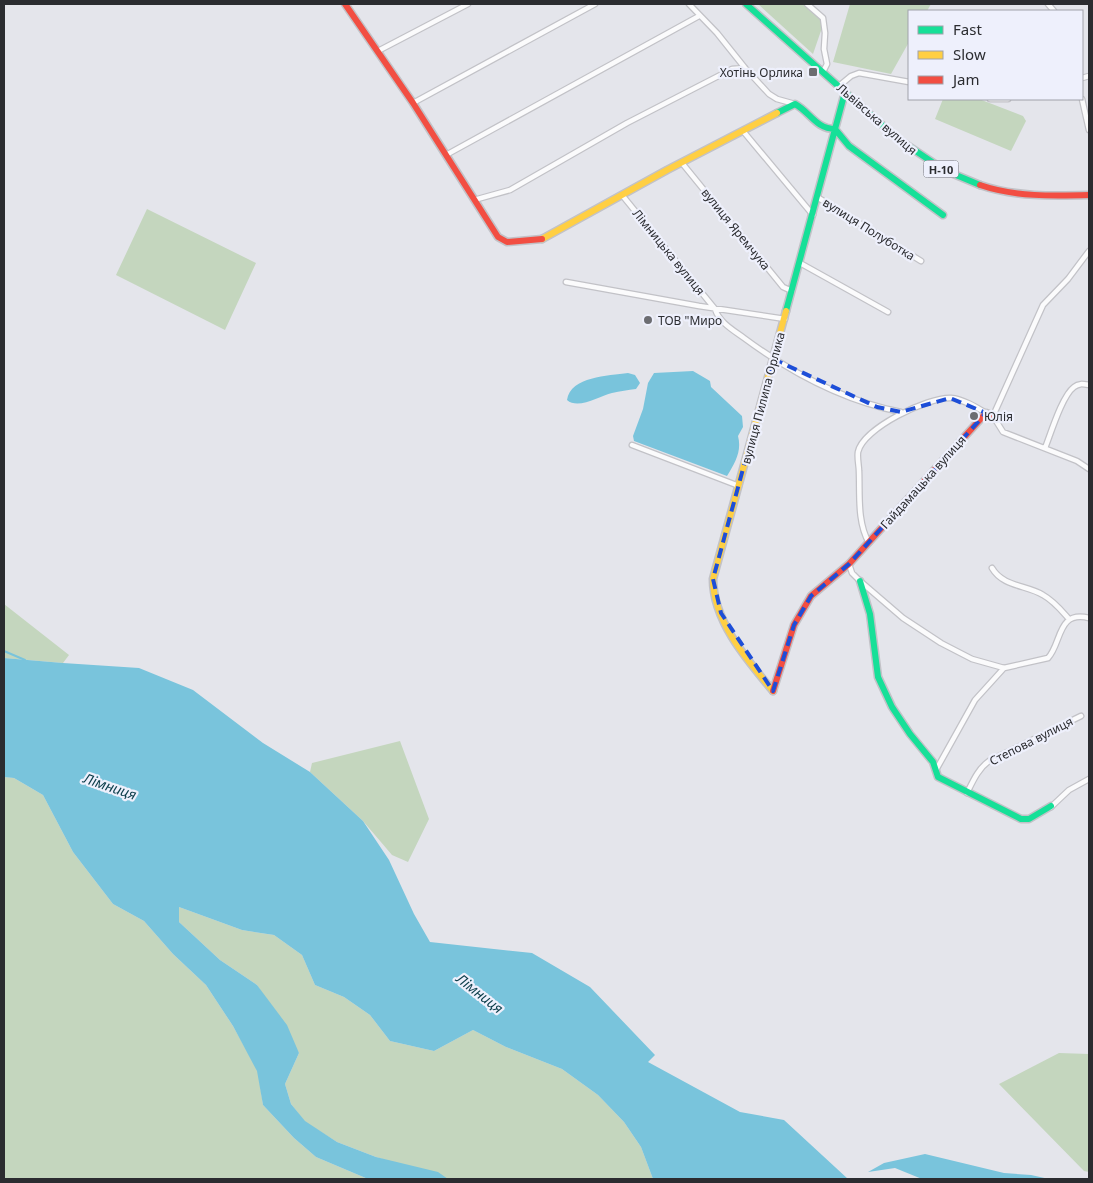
<svg xmlns="http://www.w3.org/2000/svg" width="1093" height="1183" viewBox="0 0 1093 1183" font-family="'Noto Sans',sans-serif">
<style>
.green{fill:#c4d6be}
.water{fill:#79c4dc}
.lines{fill:none;stroke-linecap:round;stroke-linejoin:round}
.stream{stroke:#79c4dc;stroke-width:2}
.street-casing{stroke:#c2c2c7;stroke-width:7}
.fast-casing{stroke:#c2c2c7;stroke-width:9}
.slow-casing{stroke:#c2c2c7;stroke-width:9}
.jam-casing{stroke:#c2c2c7;stroke-width:9}
.street{stroke:#fbfbfc;stroke-width:4.5}
.fast{stroke:#16e098;stroke-width:6}
.slow{stroke:#ffcf43;stroke-width:6}
.jam{stroke:#f24e42;stroke-width:6}
.marked{fill:none;stroke:#1d4ed8;stroke-width:4;stroke-dasharray:10 6;stroke-linejoin:round}
.poi-dot{fill:#6c6d71;stroke:#eef0fc;stroke-width:2}
.labels{text-anchor:middle;dominant-baseline:central;stroke-width:4.5;stroke-linejoin:round;paint-order:stroke}
.shield{fill:#eef0fc;stroke:#66676d;stroke-width:1}
.shield-label{font-size:11px;font-weight:bold;fill:#2b2c30}
.poi-label{font-size:12px;fill:#2b2c30;stroke:#eef0fc;text-anchor:start}
.street-label{font-size:12px;fill:#2b2c30;stroke:#eef0fc}
.water-label{font-size:14px;font-style:italic;fill:#0a3c49;stroke:#eef0fc}
</style>
<rect width="100%" height="100%" fill="#e4e5eb"/>
<!-- green -->
<path class="green" d="M758 4H803L824 22 813 54Z
M850 4H931L927 11H909V42L891 74 833 62Z
M943 99H979L1023 116 1026 121 1011 151 935 119Z
M147 209 256 263 225 330 116 275Z
M4 604 69 655 63 663 4 658Z
M400 741 429 819 408 862 392 855 363 821 310 772 312 763Z
M4 777 14 778 43 795 73 852 113 904 144 921 173 954 206 985 233 1026 258 1071 263 1105 294 1138 316 1157 368 1179H4Z
M179 907 242 930 274 935 302 955 315 985 344 997 370 1015 390 1041 434 1051 473 1030 506 1047 562 1069 598 1095 624 1122 641 1147 653 1179H448L376 1157 337 1142 305 1122 291 1104 285 1084 299 1053 257 985 220 960 179 922Z
M1059 1053 1089 1054V1172L1084 1171 999 1084Z"/>
<!-- water -->
<path class="water" d="M693 371 710 381 711 387 742 416 743 427 738 436C742 451 735 463 727 476L634 441 633 436 643 409 648 383 654 373Z
M628 373 635 375 640 383 636 389C628 390 620 391 612 393 600 396 578 410 567 400 571 376 608 376 628 373Z
M4 658 63 663 139 668 193 690 263 743 310 772 363 821 389 860 414 914 430 942 532 953 590 987 655 1055 648 1062 740 1112 784 1120 848 1179H653L641 1147 624 1122 598 1095 562 1069 506 1047 473 1030 434 1051 390 1041 370 1015 344 997 315 985 302 955 274 935 242 930 179 907V922L220 960 257 985 287 1025 299 1053 285 1084 291 1104 305 1121 337 1142 376 1157 438 1172 448 1179H368L316 1157 294 1138 263 1105 257 1071 233 1026 206 985 173 954 144 921 113 904 73 852 43 795 14 778 4 777Z
M925 1154 1004 1173 1031 1175 1049 1179H922L895 1168 868 1172 884 1163Z"/>
<g class="lines">
<!-- stream -->
<path class="stream" d="M4 651 25 660"/>
<!-- street casing -->
<g class="street-casing">
<path id="street" d="M689 4 717 33 745 68 769 94 777 99 795 104
M807 4 823 18 825 33 824 49 827 64 823 72
M1048 4 1054 11
M378 51 468 4
M1082 78 1089 76
M839 86 851 76 859 73 909 82
M990 99H1008
M1082 99 1089 130
M413 103 595 4
M743 131 813 215
M446 155 699 16
M682 163 783 287 792 291
M622 195 715 309C719 322 733 330 744 338 790 372 844 401 901 412
M817 197 921 261
M474 200 510 190 627 123 732 69 745 68
M1089 251 1068 279 1043 305 993 416 1003 432 1077 461 1089 469
M800 263 888 312
M566 282 699 306 785 319
M632 445 739 486
M1045 448C1051 433 1062 396 1074 387 1079 383 1083 384 1089 385
M869 543C857 522 860 495 859 471 859 466 857 458 858 452 863 428 928 397 951 398 963 399 976 407 986 413
M849 564 852 573 860 581 903 618 941 643 972 659 1004 668 1048 658C1062 643 1057 610 1089 618
M992 568C1003 587 1027 585 1043 595 1054 601 1061 610 1069 619
M936 770 975 700 1004 668
M967 793C973 781 978 769 989 761L1081 716
M1051 807 1069 790 1089 779"/>
</g>
<!-- fast casing -->
<g class="fast-casing">
<path id="fast" d="M746 4 898 139 944 170 980 185
M777 113 795 104C810 112 816 129 835 129L849 146 943 215
M786 311 845 92
M860 581 870 614 878 677 892 707 910 734 933 762 938 777 1021 819H1029L1051 806"/>
</g>
<!-- slow casing -->
<g class="slow-casing">
<path id="slow" d="M542 239 667 170 777 113
M773 691C747 660 713 621 713 579L786 311"/>
</g>
<!-- jam casing -->
<g class="jam-casing">
<path id="jam" d="M345 4 413 103 498 237 507 242 542 239
M980 185C1015 197 1053 196 1089 195
M773 691 794 625 811 596 849 564 986 413 993 416"/>
</g>
<!-- street -->
<use href="#street" class="street"/>
<!-- fast -->
<use href="#fast" class="fast"/>
<!-- slow -->
<use href="#slow" class="slow"/>
<!-- jam -->
<use href="#jam" class="jam"/>
</g>
<!-- marked area -->
<path class="marked" d="M773 359 877 407 901 412 950 398 986 413 849 564 811 596 794 625 773 691 721 613 713 579Z"/>
<!-- markers -->
<g class="poi-dot">
<rect x="808" y="67" width="10" height="10" rx="2.5"/>
<circle cx="648" cy="320" r="5"/>
<circle cx="974" cy="416" r="5"/>
</g>
<g class="labels">
<!-- shield labels -->
<rect class="shield" x="923.5" y="160.5" width="35" height="17" rx="4"/>
<g class="shield-label">
<text x="941" y="169">Н-10</text>
</g>
<!-- poi labels -->
<g class="poi-label">
<text x="803" y="72" text-anchor="end">Хотінь Орлика</text>
<text x="658" y="320">ТОВ "Миро</text>
<text x="984" y="416">Юлія</text>
</g>
<!-- street labels -->
<g class="street-label">
<text transform="translate(877 119) rotate(41)">Львівська вулиця</text>
<text transform="translate(736 229) rotate(51)">вулиця Яремчука</text>
<text transform="translate(869 229) rotate(32)">вулиця Полуботка</text>
<text transform="translate(669 252) rotate(51)">Лімницька вулиця</text>
<text transform="translate(763 398) rotate(-75)">вулиця Пилипа Орлика</text>
<text transform="translate(923 482) rotate(-48)">Гайдамацька вулиця</text>
<text transform="translate(1031 741) rotate(-27)">Степова вулиця</text>
</g>
<!-- water labels -->
<g class="water-label">
<text transform="translate(110 786) rotate(19)">Лімниця</text>
<text transform="translate(480 993) rotate(38)">Лімниця</text>
</g>
</g>
<!-- border -->
<rect width="1093" height="1183" fill="none" stroke="#2b2c30" stroke-width="10"/>
<!-- legend -->
<rect x="908" y="10" width="175" height="90" fill="#eef0fc" stroke="#a0a2aa"/>
<rect x="918" y="26" width="25" height="8" fill="#16e098" stroke="#a0a2aa"/>
<text x="953" y="35" font-size="15" fill="#2b2c30">Fast</text>
<rect x="918" y="51" width="25" height="8" fill="#ffcf43" stroke="#a0a2aa"/>
<text x="953" y="60" font-size="15" fill="#2b2c30">Slow</text>
<rect x="918" y="76" width="25" height="8" fill="#f24e42" stroke="#a0a2aa"/>
<text x="953" y="85" font-size="15" fill="#2b2c30">Jam</text>
</svg>
